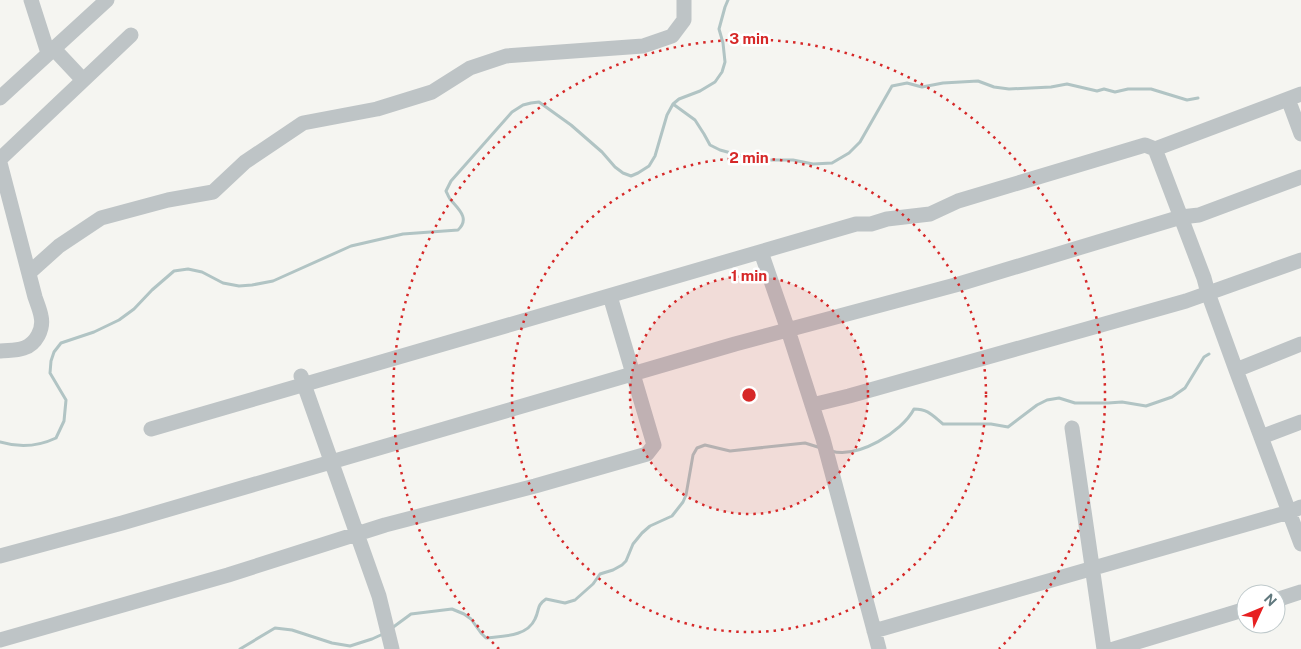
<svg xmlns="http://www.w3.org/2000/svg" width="1301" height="649" viewBox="0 0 1301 649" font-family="'Public Sans',sans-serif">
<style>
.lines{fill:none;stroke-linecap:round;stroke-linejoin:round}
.stream{stroke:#b1c4c4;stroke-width:3}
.minor{stroke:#bec4c6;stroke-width:15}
.ring{fill:none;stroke:#d62828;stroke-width:2.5;stroke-dasharray:2.5 5}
.centre{fill:#d62828;stroke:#fff;stroke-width:2.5}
.ring-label{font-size:15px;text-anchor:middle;font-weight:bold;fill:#d62828;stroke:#fff;stroke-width:5;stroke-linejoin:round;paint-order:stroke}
</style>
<rect width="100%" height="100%" fill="#f5f5f1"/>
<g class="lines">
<!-- stream -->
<path class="stream" d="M673 104 695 120 704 134 710 145 720 150 757 160H793L813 164 832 163 849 153 860 142 892 86 907 83 922 87 943 83 978 81 994 87 1009 89 1051 87 1067 84 1097 91 1104 89 1115 92 1128 89H1151L1187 100 1198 98
M0 442C20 448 37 447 56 438L64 421 66 400 50 373 51 361 54 352 61 343 94 332 119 320 134 309 152 290 174 271 188 269 202 272 223 283 239 286 252 285 273 281 351 246 403 234 458 230C471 218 457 208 450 199 449 198 447 193 446 191L451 181 512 112 523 105 531 103 539 102 571 125 602 152 615 167 623 173 631 176 638 173 649 166 655 156 667 115 673 104 679 99 700 91 715 82 722 72 725 62 723 43 719 29 725 7 728 0
M831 451C858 459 902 432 914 409 928 409 932 415 943 424H991L1008 427 1037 405 1047 400 1059 398 1075 403H1108L1122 402 1146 406 1172 397 1185 388 1204 357 1209 354
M392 628 411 614 452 609 464 614 471 619 481 633 486 638C502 636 527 637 535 619 540 609 536 606 546 599L565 603 575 600 593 584 600 574 613 570 622 565 626 561 633 544 642 533 650 526 672 516 683 502 686 495 693 455 697 448 705 445 730 451 805 443 821 448
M240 649 275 628 292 630 332 643 350 646 372 639 383 634"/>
<!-- minor -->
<path class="minor" d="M31 0 48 53
M53 48 83 80
M0 98 107 0
M1291 107 1301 134
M1155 149 1204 278 1208 293 1236 370 1301 544
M0 159 131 35
M0 163 35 297C37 303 40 310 41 316 44 329 36 344 24 348 16 351 8 350 0 351
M761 252 788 330 823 439 879 649
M29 273 59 246 101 218 168 200 213 192 245 162 303 123 377 109 432 92 470 68 506 56 643 46 672 36 684 20V0
M1236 370 1301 344
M301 376 379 596 392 649
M812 405 849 396 1186 301 1301 260
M1072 428 1104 649
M151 429 856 224H871L887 219 930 214 958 201 1145 145 1155 149 1301 94
M1261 437 1301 422
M0 556 122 523 735 344 959 284 1181 217 1199 215 1301 177
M1276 600 1301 592
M874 631 1289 512 1301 507
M0 640 228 575 385 525 535 486 647 454 654 445 610 296
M1114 649 1246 609"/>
</g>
<!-- distance rings -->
<circle cx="749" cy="395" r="119" fill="#d62828" fill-opacity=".12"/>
<g class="ring">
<circle cx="749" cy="395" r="119"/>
<circle cx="749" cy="395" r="237"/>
<path d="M499 649A356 356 0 1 1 999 649"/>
</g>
<circle cx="749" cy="395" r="8" class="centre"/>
<g class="ring-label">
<text x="749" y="44">3 min</text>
<text x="749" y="163">2 min</text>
<text x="749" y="281">1 min</text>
</g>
<!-- north arrow -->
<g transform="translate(1261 609) rotate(46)"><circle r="24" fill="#ffffff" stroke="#bfc9cb"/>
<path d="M0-4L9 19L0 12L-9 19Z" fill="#e72021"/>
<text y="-8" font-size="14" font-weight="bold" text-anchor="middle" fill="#60787d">N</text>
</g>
</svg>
